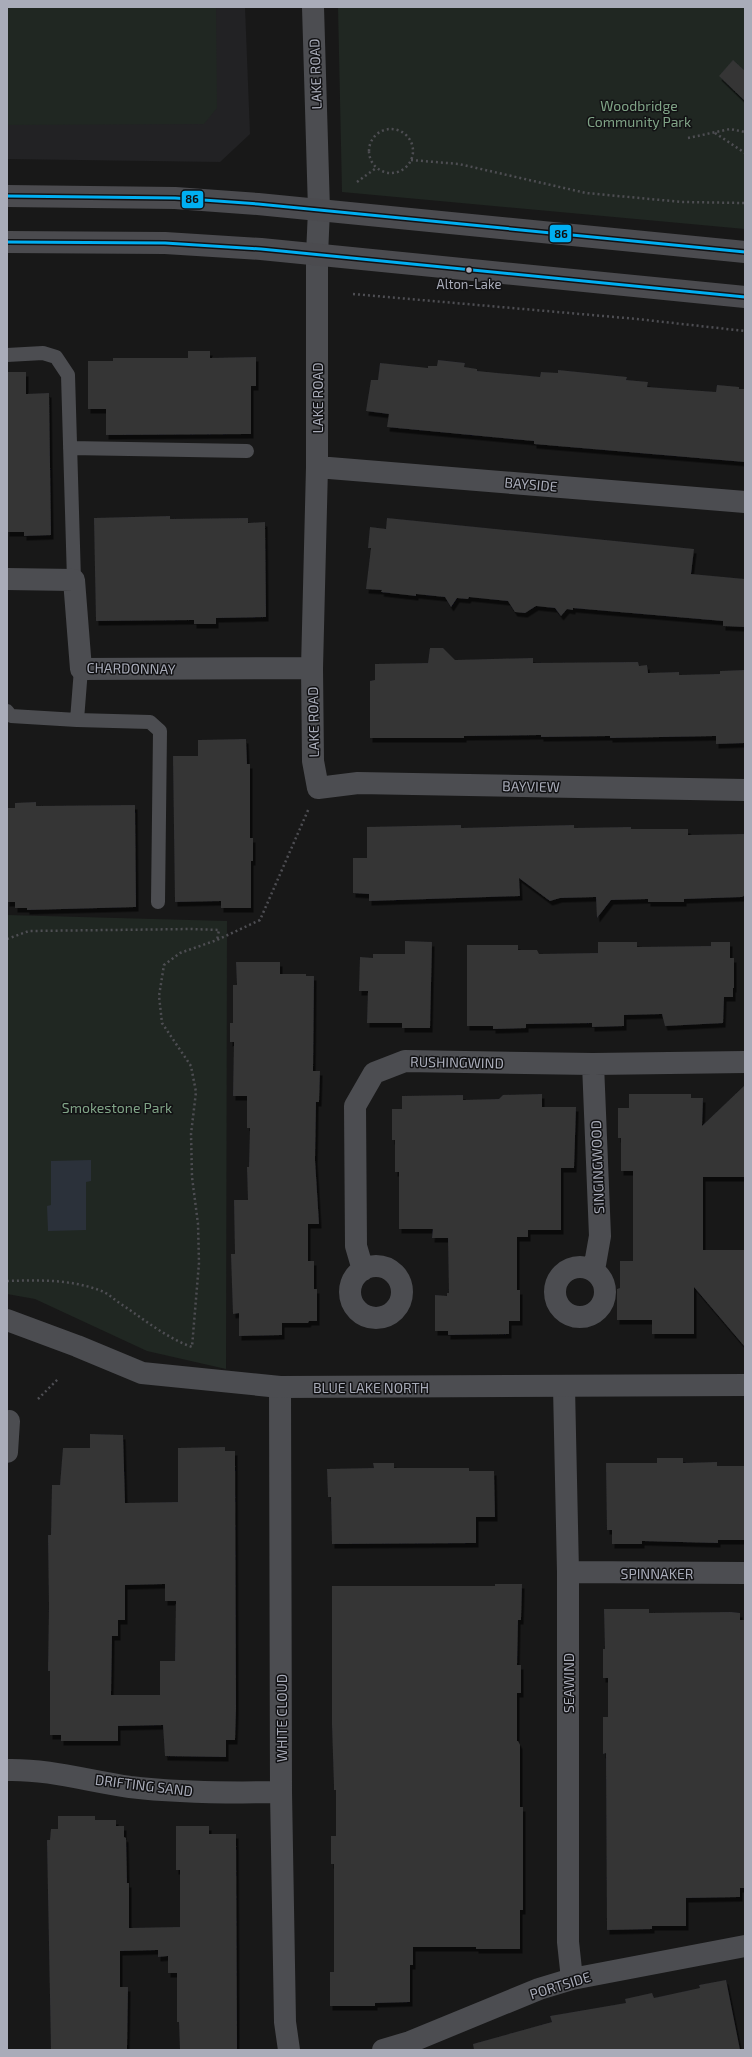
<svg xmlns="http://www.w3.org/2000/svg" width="752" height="2057" viewBox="0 0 752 2057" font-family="'Exo 2',sans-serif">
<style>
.built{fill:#222224}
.green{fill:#202722}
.water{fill:#2b313a}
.building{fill:#343436;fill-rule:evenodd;filter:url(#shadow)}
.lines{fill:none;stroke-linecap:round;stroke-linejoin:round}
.path{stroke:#4e4e53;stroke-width:2.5;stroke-dasharray:2 3;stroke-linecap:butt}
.service{stroke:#4c4d51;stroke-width:14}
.minor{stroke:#4c4d51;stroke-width:22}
.tertiary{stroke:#4c4d51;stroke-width:22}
.secondary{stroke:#4b4b4f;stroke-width:22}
.bus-1-casing{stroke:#121214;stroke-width:6}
.bus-1{stroke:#00aff2;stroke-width:3}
.bus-dot{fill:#a9acb9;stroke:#121214;stroke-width:1.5}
.labels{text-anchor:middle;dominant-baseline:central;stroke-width:3;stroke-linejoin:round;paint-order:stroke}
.bus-label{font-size:13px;fill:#a9acb9;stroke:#121214}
.street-label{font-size:14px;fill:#a9acb9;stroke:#121214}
.park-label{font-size:14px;fill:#80a487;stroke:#121214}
.line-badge{stroke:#121214;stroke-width:1.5}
.pale-badge-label{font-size:11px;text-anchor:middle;font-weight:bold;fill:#111}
</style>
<defs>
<filter id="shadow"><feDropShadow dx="2.5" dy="4.5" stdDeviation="0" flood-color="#0009"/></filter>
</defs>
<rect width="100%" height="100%" fill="#181818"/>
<!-- built -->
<path class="built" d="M7 7H245L250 134 220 162 7 159Z"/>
<!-- green -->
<path class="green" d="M7 7H216L217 108 204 124 7 125Z
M338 7H745V229L342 192Z
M7 915 227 921 226 1369 147 1351 35 1299 7 1294Z"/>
<!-- water -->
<path class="water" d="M91 1160V1181L86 1182V1230L48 1231 47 1206 51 1205V1161Z"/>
<!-- building -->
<path class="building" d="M733 60 745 71V101L719 76Z
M188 351H210V358L256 357V386H251V434L106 435V409H88V361H113V358H188Z
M438 360 465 363 464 367 477 369V371L540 377 541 372 558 373V370L627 377 626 380 648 382 647 387 716 392 717 385 739 387V389H745V462L534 444V441L387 427 389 414 366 411 371 380H378L380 363 428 368V366H437Z
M7 372H26V394L49 393 51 535 24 536V532H7Z
M170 516V519L248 518V523L265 522 266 617 216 618V624H194V620L96 621 94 518Z
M387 518 694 549 691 574 745 579V627L723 626V621L573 608V610L567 609 561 616 555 608 536 606 525 613 515 612 508 601 469 597 468 599 457 598 451 607 445 597 416 594V596L381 592 382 590 366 589 371 548H368L370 527 386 529Z
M430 648H443L455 660 533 658V663L638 662 639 666 647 665 648 673 679 672V675L720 674V671L745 670V743L716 744V736L610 738V736L541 737V735L464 736V738H370V681L375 680V664L428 663Z
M246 739 247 764H250V838H253V861H251V908H221V901L175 902 173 756H198V740Z
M36 802V806L135 805 136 907 27 910V908H15V902H7V808H15V803Z
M461 825V828L574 825V828L631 827V829H688V835L745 834V895L742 897 684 899V902H648V899L611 900 597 918 596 897 560 898 550 901 519 878 520 896 369 901V894L353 893V858H367V827Z
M405 941 432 942 430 1028H402V1023H367L368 991H359L360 957 373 958V954H405Z
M598 942H637V947L711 946V942H730V958H734V988H733V997H724L723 1023 665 1026 662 1014 624 1015V1026L592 1027V1023L526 1024V1028L493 1029V1026H467V945H518V950H537L539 954 598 953Z
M236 962H280V974H306V976H314L313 1071H320L319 1102H316L315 1160 319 1224H308V1261H314V1289H317V1321H309L308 1323H282V1335L239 1336V1313L233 1314 231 1254H235L234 1200H248L247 1167H249L250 1128H247V1096H233L234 1042H230V1023H233V985H237Z
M745 1085V1177H703V1250H745V1347L694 1287V1334H652V1320H617V1289L620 1288V1261H633V1171H621V1138H618V1108H629V1094H691V1098H703L702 1126Z
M542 1094V1107H576L574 1168H561V1230H528V1237H517V1290H520V1321H509V1334L448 1335V1331H435V1295L447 1296V1293H449L448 1238H432L433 1229H399V1172H395V1140H392V1109H402V1096L463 1095V1100L499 1099 503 1095Z
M90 1434 123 1435 125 1503 178 1502V1448L225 1447V1451H235L236 1708 235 1740H226V1757L165 1756 163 1725 118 1726V1741H61V1735H50V1671H48L49 1607 48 1535H51L52 1485H60L63 1448H90ZM165 1584V1601H176L175 1661H160V1695H111L112 1636H118V1620H125V1585Z
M657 1458H683V1463L717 1462V1466H745V1540H718V1543L642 1541V1544H612V1530H607L606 1463H657Z
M373 1463H394V1468H469V1471H494L495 1517H476V1543L332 1544 331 1497H328L327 1469 374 1468Z
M495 1584H522L521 1620H518L517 1665H521V1693H517V1741H518L520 1745V1807H523V1910H520V1949H476V1947H413V1965H410V2002L375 2003V2006H330V1972H334V1864H331V1836H336V1790H334V1786L332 1724V1586H495Z
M604 1609H649V1613L731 1612 740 1613V1620H745V1888H740V1897L686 1898V1926H652V1929L607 1930 606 1753 603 1754V1717H608V1678H603V1649H605Z
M58 1816H95V1820H116V1826H124V1837L126 1838 127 1883H129V1928L180 1927V1870H176V1826H209V1834H236L237 2050H180L179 2022H177V1973H168V1956L158 1957V1950L120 1951V1987H128L127 2050H51L47 1840H50L51 1829H58Z
M726 1980 740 2050H474L473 2044 552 2022 550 2016 626 2003 625 1999 652 1993 654 1998 700 1988 699 1985Z"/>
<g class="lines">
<!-- path -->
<path class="path" d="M369 151a22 22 0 1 1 44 0a22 22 0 1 1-44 0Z
M715 133 745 153
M688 138 730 129 745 132
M411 160 459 164 586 193 682 202 745 203
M357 182 376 168
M353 294 637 319 745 331
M7 939 29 931 192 929 219 930 217 940
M7 1281C39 1280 73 1279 104 1292 111 1296 117 1302 124 1306 146 1321 167 1338 192 1347L199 1263 198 1224 192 1177 191 1134 196 1092 191 1066 162 1023 159 996 164 965 180 953 217 940 260 920 309 808
M38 1399 58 1379"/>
<!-- service -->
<path class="service" d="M7 355 43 353 56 357 68 375 74 580
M70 448 247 451
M81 669 77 720 150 722 160 731 158 902
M7 711 11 716 77 720"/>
<!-- minor -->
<path class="minor" d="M317 255V467L312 668 313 761 318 788 358 783 745 790
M317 467 745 502
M7 579 74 580 81 669 312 668
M593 1064 600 1236 594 1270
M350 1292a26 26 0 1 1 52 0a26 26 0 1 1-52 0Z
M555 1292a25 25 0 1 1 50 0a25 25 0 1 1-50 0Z
M363 1270 356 1246 355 1106 374 1073 405 1061 593 1064 745 1062
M280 1387 281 1792 285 2022 289 2050
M564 1387 568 1572V1942L572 1979
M7 1452 9 1421
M568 1572 745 1573
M7 1770C49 1769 88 1781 130 1787 180 1793 231 1793 281 1792
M383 2050 410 2042 539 1989 572 1979 745 1946"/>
<!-- tertiary -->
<path class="tertiary" d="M313 7 319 210 317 255
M7 1320 77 1346 142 1373 280 1387 745 1385"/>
<!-- secondary -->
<path class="secondary" d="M7 196 175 198 258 204 745 252
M7 242 165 243 261 249 745 297"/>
<!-- bus-1 casing -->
<g class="bus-1-casing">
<path id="bus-1" d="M7 196 175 198 258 204 745 252
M7 242 165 243 261 249 745 297"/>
</g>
<!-- bus-1 -->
<use href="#bus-1" class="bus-1"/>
</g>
<!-- markers -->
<circle class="bus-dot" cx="469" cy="270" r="3.5"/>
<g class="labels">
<!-- bus labels -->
<g class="bus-label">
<text x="469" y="284">Alton-Lake</text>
</g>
<!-- street labels -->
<g class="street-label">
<text transform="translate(315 74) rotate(-92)">LAKE ROAD</text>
<text transform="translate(317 398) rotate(-90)">LAKE ROAD</text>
<text transform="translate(531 484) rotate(5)">BAYSIDE</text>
<text transform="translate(131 668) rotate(1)">CHARDONNAY</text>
<text transform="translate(313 722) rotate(-91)">LAKE ROAD</text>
<text transform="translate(531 786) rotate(1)">BAYVIEW</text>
<text transform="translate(457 1062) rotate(1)">RUSHINGWIND</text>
<text transform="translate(597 1167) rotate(-92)">SINGINGWOOD</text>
<text x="371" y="1387">BLUE LAKE NORTH</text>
<text x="657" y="1573">SPINNAKER</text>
<text transform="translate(568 1683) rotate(-90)">SEAWIND</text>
<text transform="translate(281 1718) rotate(-90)">WHITE CLOUD</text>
<text transform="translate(144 1785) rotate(7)">DRIFTING SAND</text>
<text transform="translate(560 1985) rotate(-17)">PORTSIDE</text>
</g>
<!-- park labels -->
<g class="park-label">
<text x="639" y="105">Woodbridge<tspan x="639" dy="16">Community Park</tspan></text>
<text x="117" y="1107">Smokestone Park</text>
</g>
</g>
<g class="line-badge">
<rect x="181" y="190" width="23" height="19" rx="4" fill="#00aff2"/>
<rect x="549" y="224" width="23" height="19" rx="4" fill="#00aff2"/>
</g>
<g class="pale-badge-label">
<text x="192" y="203">86</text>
<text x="561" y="238">86</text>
</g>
<!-- border -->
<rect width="752" height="2057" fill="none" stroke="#a9acb9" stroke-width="16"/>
</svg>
